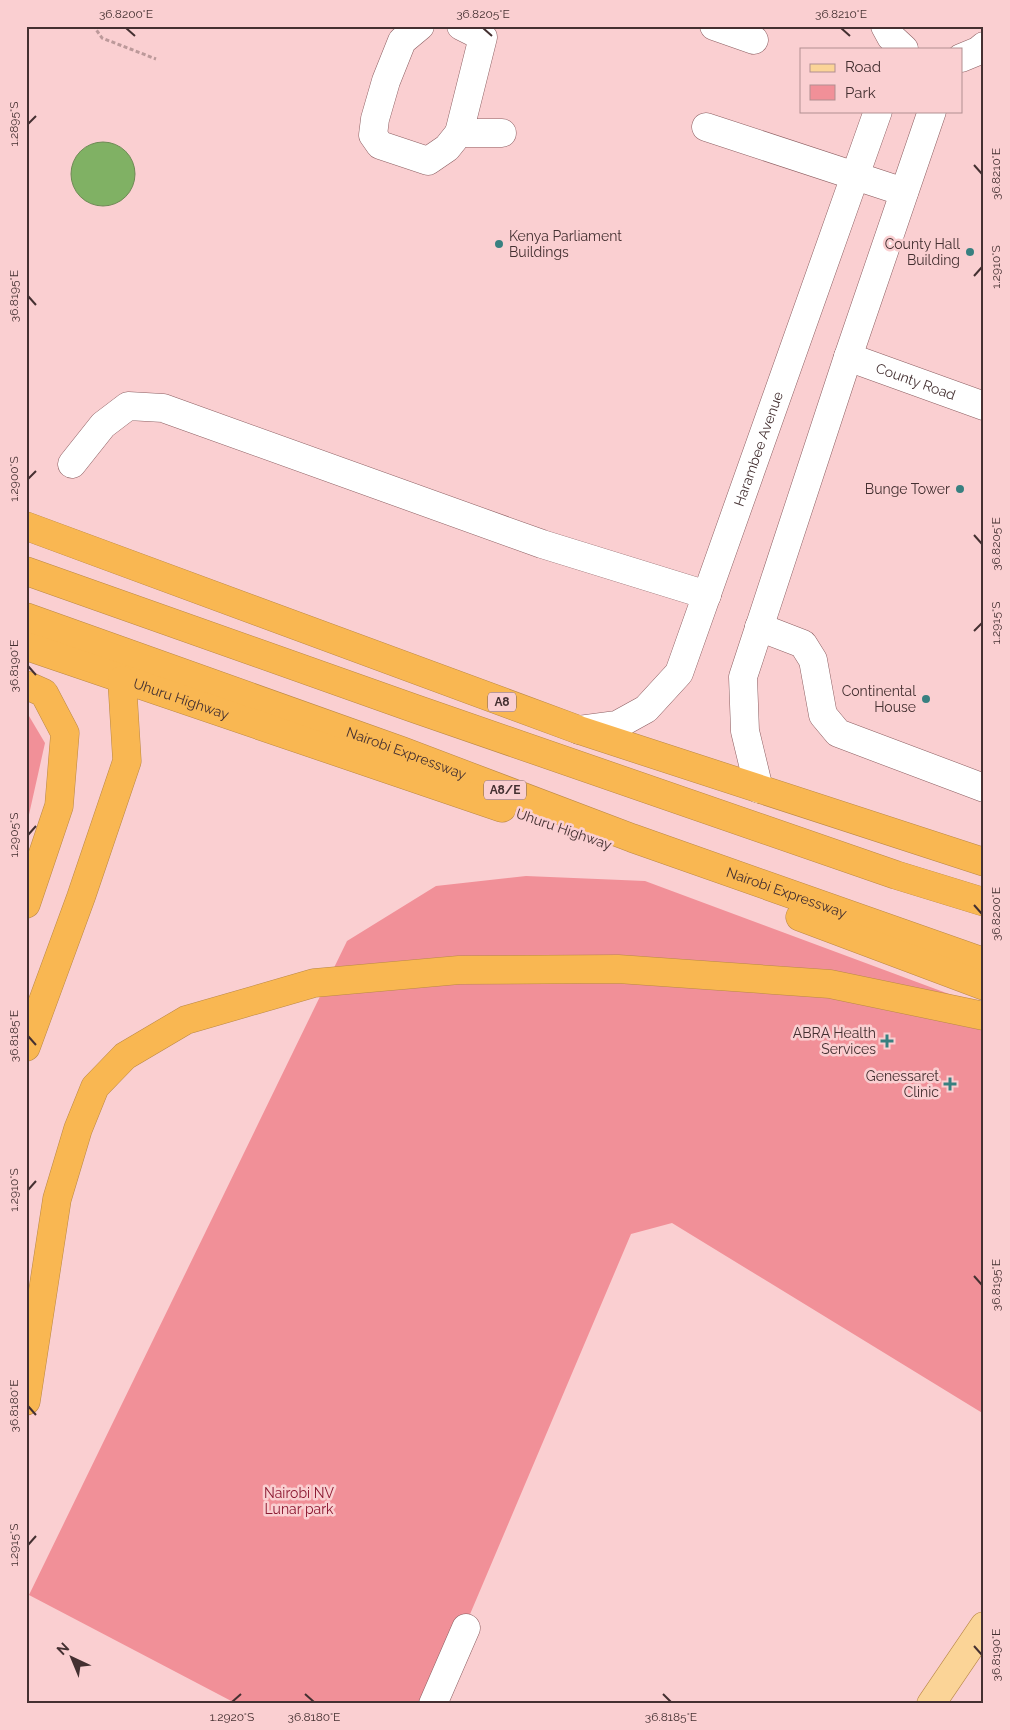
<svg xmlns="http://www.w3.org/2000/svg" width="1010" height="1730" viewBox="0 0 1010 1730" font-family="Raleway,sans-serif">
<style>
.green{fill:#f19098}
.water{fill:#80b164;stroke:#6e8a55}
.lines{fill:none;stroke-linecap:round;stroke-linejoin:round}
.minor-casing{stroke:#8c5e61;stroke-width:29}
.major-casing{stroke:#ba8846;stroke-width:29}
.highway-casing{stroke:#ba8846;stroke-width:29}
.path{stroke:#bc999a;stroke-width:3;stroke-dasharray:4 2.5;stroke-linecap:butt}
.minor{stroke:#fff;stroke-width:28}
.major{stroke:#fbd497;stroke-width:28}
.highway{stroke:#f9b752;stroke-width:28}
.ticks{fill:none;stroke:#443031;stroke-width:2}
.poi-dot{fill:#388080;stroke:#facfd1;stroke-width:2}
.labels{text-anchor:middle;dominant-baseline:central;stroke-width:5;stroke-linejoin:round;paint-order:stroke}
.shield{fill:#facfd1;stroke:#7b6061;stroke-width:1}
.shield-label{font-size:12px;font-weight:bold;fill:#443031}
.poi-label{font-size:14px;fill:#443031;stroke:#facfd1;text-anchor:end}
.street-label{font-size:14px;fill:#443031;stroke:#facfd1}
.park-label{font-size:14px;fill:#8b1831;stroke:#facfd1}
.neatline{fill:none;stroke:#443031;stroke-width:2}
.ticks-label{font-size:12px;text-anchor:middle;fill:#443031}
</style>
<rect width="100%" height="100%" fill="#facfd1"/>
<!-- green -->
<path class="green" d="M26 711 45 743 26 828Z
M526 876 645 881 984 1007V1414L672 1223 631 1234 432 1704H237L29 1595 347 941 436 886Z"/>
<!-- water -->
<path class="water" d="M71 174a32 32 0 1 1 64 0a32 32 0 1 1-64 0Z"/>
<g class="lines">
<!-- minor casing -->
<g class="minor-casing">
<g id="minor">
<path d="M420 26 402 41 386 81 375 119 373 135 380 145 428 161 447 148 459 133"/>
<path d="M461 26 483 37 459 133H502"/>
<path d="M714 26 754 40"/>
<path d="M885 26 891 37 904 49"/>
<path d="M961 58 978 51 984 46"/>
<path d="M706 127 904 192"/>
<path id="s1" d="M848 357 984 406"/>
<path d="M72 464 103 425 128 406 163 408 542 544 707 595"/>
<path d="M759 627 803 644 813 660 823 715 838 733 984 788"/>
<path id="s2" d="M579 730 617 725 646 709 679 673 878 111"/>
<path d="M759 789 745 731 743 677 848 357 932 111"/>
<path d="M433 1704 466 1628"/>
</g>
</g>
<!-- major casing -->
<g class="major-casing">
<path id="major" d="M931 1704 984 1626"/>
</g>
<!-- highway casing -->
<g class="highway-casing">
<g id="highway">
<path d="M26 526 579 730 984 862"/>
<path d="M26 571 413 708 896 875 984 902"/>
<path id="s3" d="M26 617 402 751 632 838 984 962"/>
<path id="s4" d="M26 646 502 808"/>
<path d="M26 685 44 693 65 733 59 806 26 904"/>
<path d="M800 917 984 986"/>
<path d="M26 1047 81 897 127 761 122 680"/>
<path d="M26 1401 57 1199 78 1129 95 1087 125 1056 186 1020 314 983 459 970 618 969 830 984 984 1016"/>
</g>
</g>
<!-- path -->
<path class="path" d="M92 26 95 28 102 38 156 59"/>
<!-- minor -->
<use href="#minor" class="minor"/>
<!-- major -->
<use href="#major" class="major"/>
<!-- highway -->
<use href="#highway" class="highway"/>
</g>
<!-- ticks -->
<path class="ticks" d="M126 28 135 36M483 28 492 36M841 28 850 36M28 124 36 116M974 165 982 174M974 276 982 267M28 296 36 305M28 479 36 471M974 535 982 544M974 631 982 623M28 666 36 675M28 835 36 826M974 905 982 914M28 1036 36 1045M28 1190 36 1181M974 1276 982 1285M28 1406 36 1415M28 1545 36 1536M974 1646 982 1655M305 1694 314 1702M663 1694 671 1702M232 1702 241 1694"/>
<!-- markers -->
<g class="poi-dot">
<circle cx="499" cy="244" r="5"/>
<circle cx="970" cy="252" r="5"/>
<circle cx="960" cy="489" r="5"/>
<circle cx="926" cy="699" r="5"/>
<path d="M884.5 1033.5h5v5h5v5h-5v5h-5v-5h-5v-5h5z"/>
<path d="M947.5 1076.5h5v5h5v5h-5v5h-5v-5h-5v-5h5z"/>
</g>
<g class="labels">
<!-- shield labels -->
<g class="shield">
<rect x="488" y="692.5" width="28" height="19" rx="4"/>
<rect x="484" y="780.5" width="42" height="19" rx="4"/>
</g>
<g class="shield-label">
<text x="502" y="702">A8</text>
<text x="505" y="790">A8/E</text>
</g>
<!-- poi labels -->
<g class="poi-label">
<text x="509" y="236" text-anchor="start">Kenya Parliament<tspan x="509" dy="16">Buildings</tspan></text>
<text x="960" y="244">County Hall<tspan x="960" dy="16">Building</tspan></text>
<text x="950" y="489">Bunge Tower</text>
<text x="916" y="691">Continental<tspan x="916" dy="16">House</tspan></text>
<text x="876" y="1033">ABRA Health<tspan x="876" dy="16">Services</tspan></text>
<text x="939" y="1076">Genessaret<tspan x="939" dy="16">Clinic</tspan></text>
</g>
<!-- street labels -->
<g class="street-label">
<text stroke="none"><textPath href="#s1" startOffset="72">County Road</textPath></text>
<text stroke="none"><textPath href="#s2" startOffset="358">Harambee Avenue</textPath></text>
<text stroke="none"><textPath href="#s4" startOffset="164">Uhuru Highway</textPath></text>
<text stroke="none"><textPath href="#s3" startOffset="404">Nairobi Expressway</textPath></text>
<text transform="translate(564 829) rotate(19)">Uhuru Highway</text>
<text stroke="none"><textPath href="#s3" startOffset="809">Nairobi Expressway</textPath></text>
</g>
<!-- park labels -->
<g class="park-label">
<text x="299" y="1493">Nairobi NV<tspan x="299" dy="16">Lunar park</tspan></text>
</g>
</g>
<!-- border -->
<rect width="1010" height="1730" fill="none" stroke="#facfd1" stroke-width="55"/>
<!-- legend -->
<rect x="800" y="48" width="162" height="65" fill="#facfd1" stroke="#b18f91"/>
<rect x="810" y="64" width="25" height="8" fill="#fbd497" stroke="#b18f91"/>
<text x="845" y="72" font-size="15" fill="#443031">Road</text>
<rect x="810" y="85" width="25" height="15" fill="#f19098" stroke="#b18f91"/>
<text x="845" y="98" font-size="15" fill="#443031">Park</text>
<!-- north arrow -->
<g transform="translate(72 1658) rotate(316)" stroke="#facfd1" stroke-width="4" paint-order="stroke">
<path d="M0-4L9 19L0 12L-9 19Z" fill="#443031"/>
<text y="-8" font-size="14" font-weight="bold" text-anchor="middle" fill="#443031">N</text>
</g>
<rect x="28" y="28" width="954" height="1674" class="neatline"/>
<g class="ticks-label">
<text x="126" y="18">36.8200°E</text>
<text x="483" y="18">36.8205°E</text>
<text x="841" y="18">36.8210°E</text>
<text transform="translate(14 124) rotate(-90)" y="4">1.2895°S</text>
<text transform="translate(996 174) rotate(-90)" y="4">36.8210°E</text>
<text transform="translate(996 267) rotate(-90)" y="4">1.2910°S</text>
<text transform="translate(14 296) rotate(-90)" y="4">36.8195°E</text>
<text transform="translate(14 479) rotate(-90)" y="4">1.2900°S</text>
<text transform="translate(996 544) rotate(-90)" y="4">36.8205°E</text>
<text transform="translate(996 623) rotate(-90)" y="4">1.2915°S</text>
<text transform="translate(14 666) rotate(-90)" y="4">36.8190°E</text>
<text transform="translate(14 835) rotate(-90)" y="4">1.2905°S</text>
<text transform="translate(996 914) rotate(-90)" y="4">36.8200°E</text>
<text transform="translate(14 1036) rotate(-90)" y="4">36.8185°E</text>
<text transform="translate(14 1190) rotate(-90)" y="4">1.2910°S</text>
<text transform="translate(996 1285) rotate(-90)" y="4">36.8195°E</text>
<text transform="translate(14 1406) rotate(-90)" y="4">36.8180°E</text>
<text transform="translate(14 1545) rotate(-90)" y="4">1.2915°S</text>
<text transform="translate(996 1655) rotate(-90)" y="4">36.8190°E</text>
<text x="232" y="1721">1.2920°S</text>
<text x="314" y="1721">36.8180°E</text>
<text x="671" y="1721">36.8185°E</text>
</g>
</svg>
